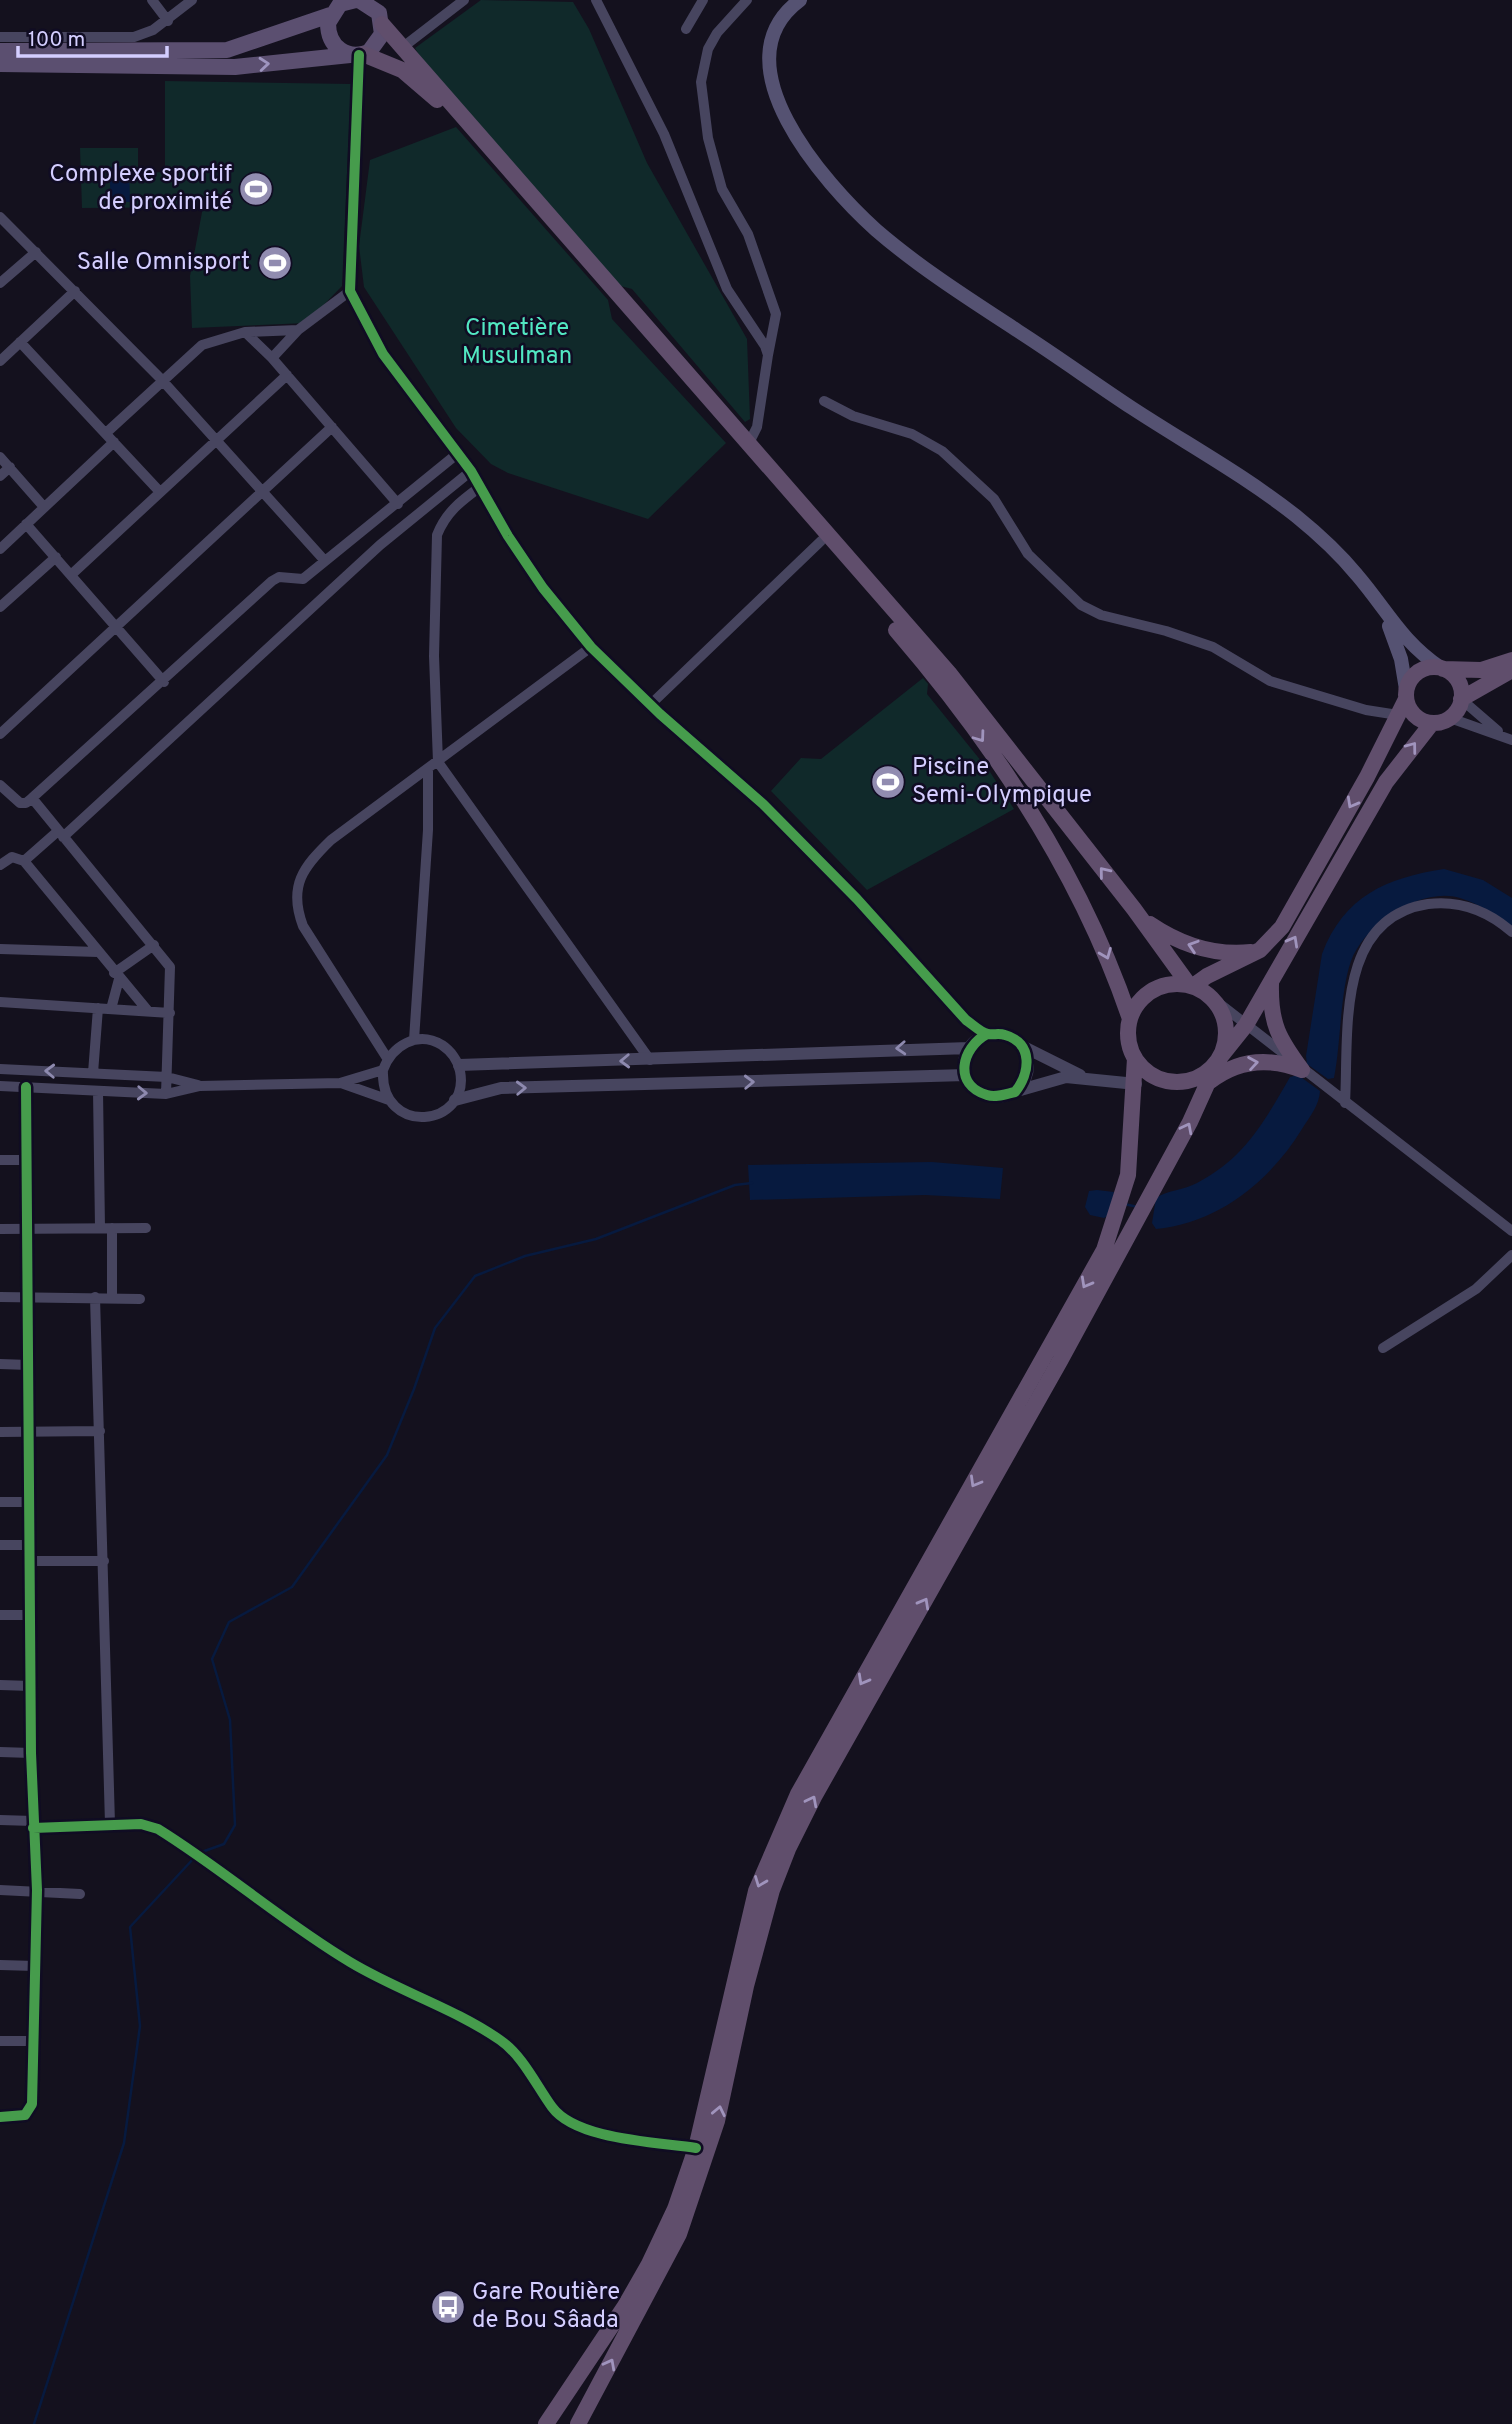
<svg xmlns="http://www.w3.org/2000/svg" width="1512" height="2424" viewBox="0 0 1512 2424" font-family="Overpass,sans-serif">
<style>
.green{fill:#10292a}
.water{fill:#071a3f}
.lines{fill:none;stroke-linecap:round;stroke-linejoin:round}
.stream{stroke:#071a3f;stroke-width:2.5}
.minor{stroke:#47455f;stroke-width:10}
.tertiary{stroke:#47455f;stroke-width:12}
.secondary{stroke:#555272;stroke-width:14}
.primary{stroke:#5b4f70;stroke-width:16}
.trunk{stroke:#604e6c;stroke-width:16}
.cycleway-casing{stroke:#100c23;stroke-width:15}
.cycleway{stroke:#469c4c;stroke-width:10}
.oneway{stroke:#9e95bf}
.oneway2{stroke:#a094bd}
.oneway3{stroke:#8e8aaf}
.labels{text-anchor:middle;dominant-baseline:central;stroke-width:5;stroke-linejoin:round;paint-order:stroke}
.poi-label{font-size:24px;fill:#d4ceff;stroke:#100c23;text-anchor:end}
.park-label{font-size:24px;fill:#52e7c2;stroke:#100c23}
</style>
<rect width="100%" height="100%" fill="#14111e"/>
<!-- green -->
<path class="green" d="M481 0 573 2 589 29 647 163 747 339 750 419 745 422 632 289 613 284 419 55 415 48Z
M165 81 351 84 342 286 306 323 192 328 190 276 203 207 82 208 80 148H138V173L165 172Z
M456 127 608 300 612 319 726 443 648 519 508 473 491 464 456 428 364 287 359 246 370 160Z
M923 678 928 684 927 694 990 772 1014 809 867 890 771 791 801 758 821 759Z"/>
<!-- water -->
<path class="water" d="M129 166 130 202H111L109 167Z
M1444 869 1483 880 1512 898V926C1496 915 1479 904 1460 898 1421 886 1364 925 1351 961 1340 992 1341 1043 1334 1078L1328 1079 1307 1064 1306 1056 1322 954C1344 896 1386 878 1444 869Z
M1298 1075 1320 1091C1319 1106 1310 1116 1302 1129 1270 1181 1219 1223 1156 1229L1152 1223 1156 1198C1168 1190 1184 1190 1197 1183 1245 1158 1264 1122 1290 1077Z
M932 1162 1003 1168 1000 1199 925 1195 750 1200 748 1165Z
M1097 1190 1114 1192 1109 1215 1104 1218 1090 1215 1085 1207 1089 1191Z"/>
<g class="lines">
<!-- stream -->
<path class="stream" d="M1124 1204 1138 1207
M199 1853 224 1844 235 1825 230 1720 212 1659 229 1622 292 1587 387 1455 414 1389 435 1328 475 1276 525 1256 596 1239 735 1185 752 1183
M34 2424 124 2143 140 2026 130 1927 194 1858"/>
<!-- minor -->
<path class="minor" d="M152 0 168 21
M596 0 664 134 727 289 765 346 768 355 757 427 748 445
M747 0 717 33 708 49 701 82 708 138 722 189 748 234 776 314 768 355
M686 29 703 0
M0 37H134L153 30 192 0
M403 47 464 0
M359 55 350 291 383 354 471 471 508 536 543 588 591 647 660 714 763 804 857 899 966 1020 987 1034
M0 217 161 379 325 561
M0 283 36 252
M245 332 272 358 398 504
M20 342 160 492
M272 358 298 330 350 291
M0 361 75 291
M824 401 853 416 912 434 942 451 994 499 1028 554 1081 605 1101 615 1166 631 1213 647 1270 681 1366 710 1398 715
M106 433 202 345 245 332 298 330
M0 457 44 507
M0 476 10 467
M480 487C461 501 446 512 437 535L434 656 438 762 650 1060
M26 524 164 682
M0 549 114 442
M72 574 287 375
M0 607 56 557
M1461 699 1498 731
M650 705 821 541
M1450 718 1512 740
M0 734 332 427
M0 785 20 803H26L32 798
M63 837 380 545 471 471
M24 861 58 831
M0 865 12 857 24 861 148 1011
M0 949 98 952
M114 973 154 945
M1211 997 1512 1231
M0 1002 170 1013
M111 1009 119 979
M414 1040 428 830V768
M387 1058 303 926C288 886 303 867 331 840L591 647
M0 1069 167 1077 198 1085
M93 1073 98 1008
M341 1083 389 1100
M0 1086 166 1094 200 1086 340 1083 383 1070C392 1046 417 1030 442 1045 451 1051 458 1061 460 1071 471 1127 380 1138 383 1070
M98 1091 100 1228
M166 1094 170 967 32 798 272 581 279 577 303 579 457 454
M1345 1103C1349 1033 1335 918 1428 904 1460 900 1488 911 1512 932
M0 1160H27
M112 1228V1298
M0 1229 146 1228
M0 1297 140 1299
M95 1297 110 1824
M1383 1348 1476 1289 1512 1255
M0 1364 29 1365
M0 1432 100 1431
M0 1502H31
M0 1545H31
M31 1561H104
M0 1615H31
M0 1685 31 1686
M0 1752 31 1753
M0 1820 33 1821
M33 1828 141 1824 158 1829C224 1870 283 1922 350 1962 398 1991 454 2008 500 2040 523 2056 536 2085 552 2107 576 2140 657 2142 696 2148
M0 1890 80 1894
M0 1965 35 1966
M0 2041H32
M0 2117 25 2115 32 2104 37 1890 31 1753 26 1087"/>
<!-- tertiary -->
<path class="tertiary" d="M964 1065a32 32 0 1 1 64 0a32 32 0 1 1-64 0Z
M1022 1046 1080 1075
M459 1065 969 1048
M1017 1091 1066 1077 1136 1084
M455 1100 501 1088 966 1075"/>
<!-- secondary -->
<path class="secondary" d="M800 0C716 62 825 184 876 230 920 268 969 299 1018 331 1057 356 1094 383 1132 408 1187 444 1244 475 1296 516 1317 533 1339 553 1357 575 1387 610 1401 641 1441 668
M1389 626 1401 659 1406 689"/>
<!-- primary -->
<path class="primary" d="M356 0 340 4 328 23C328 47 347 61 369 52L382 34 379 13 359 0
M0 51 227 50 330 15
M0 64 235 67 350 55"/>
<!-- trunk -->
<path class="trunk" d="M382 24 949 673 1134 909 1189 985
M363 54 402 70 437 100
M896 630C995 745 1081 874 1130 1019
M1406 695a28 28 0 1 1 56 0a28 28 0 1 1-56 0Z
M1443 669 1481 670 1512 660
M1461 699 1512 670
M1150 924C1181 945 1214 956 1251 952
M1271 984C1270 1024 1279 1039 1302 1070
M1128 1033a49 49 0 1 1 98 0a49 49 0 1 1-98 0Z
M1193 986 1207 976 1260 950 1282 927 1367 777 1406 699
M1209 1082C1237 1060 1269 1057 1302 1070
M546 2424 625 2306 649 2264 675 2209 696 2148 756 1891 798 1794 1104 1250 1128 1175 1135 1058
M578 2424 679 2234 717 2121 746 1986 772 1890 788 1849 815 1795 1060 1361 1190 1122 1218 1060 1246 1025 1386 782 1432 723"/>
<!-- cycleway casing -->
<g class="cycleway-casing">
<path id="cycleway" d="M359 55 350 291 383 354 471 471 508 536 543 588 591 647 660 714 763 804 857 899 966 1020C972 1024 981 1033 988 1034 994 1035 999 1033 1005 1035 1034 1043 1030 1074 1015 1092 1006 1094 996 1098 987 1095 953 1085 961 1048 987 1034
M33 1828 141 1824 158 1829C224 1870 283 1922 350 1962 398 1991 454 2008 500 2040 523 2056 536 2085 552 2107 576 2140 657 2142 696 2148
M0 2117 25 2115 32 2104 37 1890 31 1753 26 1087"/>
</g>
<!-- cycleway -->
<use href="#cycleway" class="cycleway"/>
</g>
<!-- one-way arrows -->
<defs><path id="oneway-chevron" d="M-2-3.5L2.5 0L-2 3.5" fill="none" stroke-width="1.6" stroke-linecap="round" stroke-linejoin="round" transform="scale(1.75)"/></defs>
<use class="oneway" href="#oneway-chevron" transform="translate(264 64) rotate(-5)"/>
<g class="oneway2">
<use href="#oneway-chevron" transform="translate(980 737) rotate(54)"/>
<use href="#oneway-chevron" transform="translate(1412 747) rotate(-53)"/>
<use href="#oneway-chevron" transform="translate(1352 803) rotate(119)"/>
<use href="#oneway-chevron" transform="translate(1104 872) rotate(-129)"/>
<use href="#oneway-chevron" transform="translate(1293 941) rotate(-61)"/>
<use href="#oneway-chevron" transform="translate(1193 946) rotate(-162)"/>
<use href="#oneway-chevron" transform="translate(1106 954) rotate(68)"/>
<use href="#oneway-chevron" transform="translate(1253 1063) rotate(-9)"/>
<use href="#oneway-chevron" transform="translate(1187 1128) rotate(-63)"/>
<use href="#oneway-chevron" transform="translate(1086 1283) rotate(119)"/>
<use href="#oneway-chevron" transform="translate(975 1482) rotate(120)"/>
<use href="#oneway-chevron" transform="translate(924 1603) rotate(-61)"/>
<use href="#oneway-chevron" transform="translate(863 1680) rotate(119)"/>
<use href="#oneway-chevron" transform="translate(812 1801) rotate(-63)"/>
<use href="#oneway-chevron" transform="translate(760 1882) rotate(111)"/>
<use href="#oneway-chevron" transform="translate(719 2111) rotate(-78)"/>
<use href="#oneway-chevron" transform="translate(610 2364) rotate(-62)"/>
</g>
<g class="oneway3">
<use href="#oneway-chevron" transform="translate(901 1048) rotate(177)"/>
<use href="#oneway-chevron" transform="translate(625 1061) rotate(178)"/>
<use href="#oneway-chevron" transform="translate(50 1071) rotate(-178)"/>
<use href="#oneway-chevron" transform="translate(749 1082) rotate(-2)"/>
<use href="#oneway-chevron" transform="translate(521 1088) rotate(-2)"/>
<use href="#oneway-chevron" transform="translate(142 1093) rotate(2)"/>
</g>
<!-- icons -->
<defs>
<g id="stadium-disc" transform="scale(1.75)"><circle r="9.5" fill="#918cb0" stroke="#100c23"/><path d="M0-5a6.5 5 0 1 0 0 10a6.5 5 0 1 0 0-10ZM-3.5-1.8h7v3.6h-7Z" fill="#fff"/></g>
<g id="bus-disc" transform="scale(1.75)"><circle r="9.5" fill="#918cb0" stroke="#100c23"/><path d="M-5-6H5V4H4V6H2V4H-2V6H-4V4H-5ZM-3.5-4V0h7V-4ZM-3.5 1.2v1.5H-2V1.2ZM2 1.2v1.5H3.5V1.2Z" fill="#fff"/></g>
</defs>
<g fill-rule="evenodd">
<use href="#stadium-disc" x="256" y="189"/>
<use href="#stadium-disc" x="275" y="263"/>
<use href="#stadium-disc" x="888" y="782"/>
<use href="#bus-disc" x="448" y="2307"/>
</g>
<g class="labels">
<!-- poi labels -->
<g class="poi-label">
<text x="232" y="175">Complexe sportif<tspan x="232" dy="28">de proximité</tspan></text>
<text x="250" y="263">Salle Omnisport</text>
<text x="912" y="768" text-anchor="start">Piscine<tspan x="912" dy="28">Semi-Olympique</tspan></text>
<text x="472" y="2293" text-anchor="start">Gare Routière<tspan x="472" dy="28">de Bou Sâada</tspan></text>
</g>
<!-- park labels -->
<g class="park-label">
<text x="517" y="329">Cimetière<tspan x="517" dy="28">Musulman</tspan></text>
</g>
</g>
<!-- scale -->
<path d="M18 46v10h149v-10" fill="none" stroke="#d4ceff" stroke-width="3.5"/>
<text x="28" y="46" font-size="21" fill="#d4ceff" stroke="#100c23" stroke-width="5" paint-order="stroke">100 m</text>
</svg>
